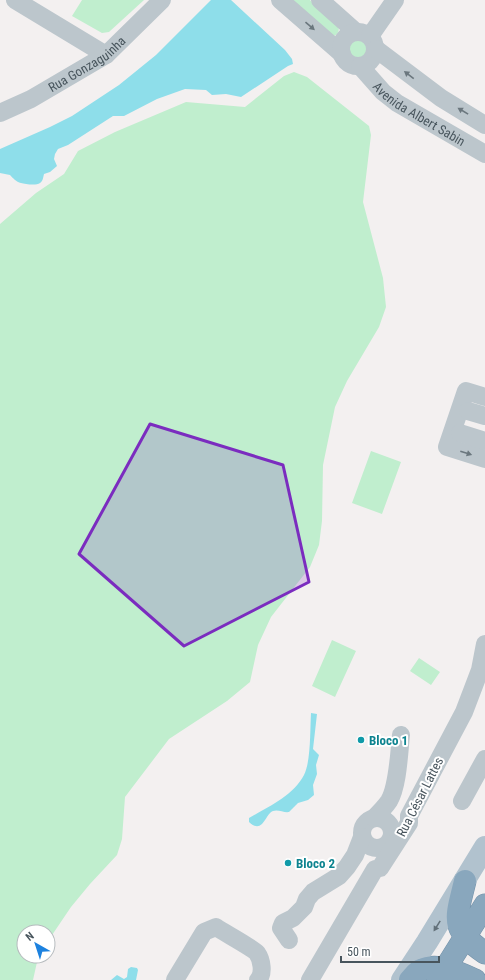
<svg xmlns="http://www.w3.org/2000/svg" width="485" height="980" viewBox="0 0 485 980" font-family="'Roboto Condensed',sans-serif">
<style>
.green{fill:#c0eece}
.water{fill:#8edeea}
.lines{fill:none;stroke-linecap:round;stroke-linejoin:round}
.highway-casing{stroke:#7492a9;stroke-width:23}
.minor{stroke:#bcc6cc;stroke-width:18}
.major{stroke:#b1c2ce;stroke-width:22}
.highway{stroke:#89a7bd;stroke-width:22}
.oneway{fill:#6b777e}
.oneway2{fill:#627079}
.marked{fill:#7b2cbf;fill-opacity:0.2;stroke:#7b2cbf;stroke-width:3;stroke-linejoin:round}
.culture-dot{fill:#0f9aa8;stroke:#fff;stroke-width:1.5}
.labels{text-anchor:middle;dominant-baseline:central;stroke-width:4;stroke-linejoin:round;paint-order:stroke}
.street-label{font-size:13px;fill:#48555d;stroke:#fff}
.culture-label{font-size:13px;font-weight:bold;fill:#0d838f;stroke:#fff;text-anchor:start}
</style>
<rect width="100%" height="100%" fill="#f3f0f0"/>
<!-- green -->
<path class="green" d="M82 0H144L109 32 102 33 72 16Z
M289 0H310C316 6 334 19 338 26 340 31 338 34 334 36Z
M348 49a11 11 0 1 1 22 0a11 11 0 1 1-22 0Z
M294 72 307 77 369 126 371 135 363 202 383 278 386 307 379 327 347 381 335 407 323 465 322 521 319 545 310 567 271 617 258 645 250 682 227 701 169 739 125 797 122 839 117 855 90 884 71 907 48 941V932H24V956H40L37 962 33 980H0V224L36 193 64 174 78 151 115 132 186 102 245 107 284 76Z
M371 451 401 462 382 514 352 503Z
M332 640 356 651 335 697 312 686Z
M419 658 440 672 431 685 410 671Z"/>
<!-- water -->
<path class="water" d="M211 0H231L285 50 292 59 293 64 288 66 241 97 226 94 212 95 206 90 185 89 157 99 124 116H113L68 145 58 149 55 154 54 159 57 166 50 172 44 174C43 178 43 181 40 183 36 186 25 184 21 183 16 182 13 178 10 175L0 173V149L50 127 72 116 119 85 156 55Z
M311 713 317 714 313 749 319 755 316 765 317 774 313 785 314 795 308 800 298 803 289 812C284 813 278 809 273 811 265 814 263 835 249 822V818C268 807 293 796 304 775 311 761 310 730 311 713Z
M131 967 137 968 138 970 136 980H111L117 975 124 979 127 977 128 969Z"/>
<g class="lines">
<!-- highway casing -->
<g class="highway-casing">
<path id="highway" d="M465 881C456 919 449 928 485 953
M410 980C413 977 417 971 421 970 438 962 460 973 475 980
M438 980 485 905"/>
</g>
<!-- minor -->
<g class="minor">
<path d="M15 0 106 55"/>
<path d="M280 0 342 54"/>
<path d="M320 0 356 32"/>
<circle cx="358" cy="49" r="17"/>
<path d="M370 36 395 0"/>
<path d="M376 49 441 98 485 125"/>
<path id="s1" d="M360 66 383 92 397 103 485 154"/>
<path id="s2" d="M0 113 31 99 106 55 162 0"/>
<path d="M485 397 466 391 447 447 485 459"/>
<path d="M468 411 485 416"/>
<path d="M460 433 485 441"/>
<path d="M462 801 485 759"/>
<circle cx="377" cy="833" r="15"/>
<path d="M374 818C379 813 385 807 389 801 398 786 399 753 401 735"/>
<path d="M289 940 281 928 283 923 293 918 304 907 307 899 313 892 339 876 347 867 355 855 362 837"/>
<path d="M175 980 204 932 216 927C223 932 253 948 257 953 262 960 264 974 258 980"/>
<path d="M310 980 375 869 380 868 409 823V816L464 712 480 670 485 644"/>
</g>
<!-- major -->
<path class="major" d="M402 980 427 942 485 847"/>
<!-- highway -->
<use href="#highway" class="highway"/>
</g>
<!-- one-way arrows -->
<defs><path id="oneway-solid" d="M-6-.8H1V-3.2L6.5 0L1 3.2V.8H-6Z"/></defs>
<g class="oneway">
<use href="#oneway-solid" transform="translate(310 26) rotate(41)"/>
<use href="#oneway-solid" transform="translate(409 75) rotate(-142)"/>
<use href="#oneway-solid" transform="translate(463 111) rotate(-149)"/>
<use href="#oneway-solid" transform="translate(466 453) rotate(18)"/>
</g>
<use class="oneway2" href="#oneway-solid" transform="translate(437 926) rotate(122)"/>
<!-- marked area -->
<path class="marked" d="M150 424 283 465 309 582 184 646 79 554Z"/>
<!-- markers -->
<g class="culture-dot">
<circle cx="361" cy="740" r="4"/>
<circle cx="288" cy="863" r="4"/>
</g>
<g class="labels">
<!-- street labels -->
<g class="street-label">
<text stroke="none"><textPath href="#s2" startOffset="100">Rua Gonzaguinha</textPath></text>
<text stroke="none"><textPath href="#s1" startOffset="77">Avenida Albert Sabin</textPath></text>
<text transform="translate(420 797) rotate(-63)">Rua César Lattes</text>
</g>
<!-- culture labels -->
<g class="culture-label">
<text x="369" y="740">Bloco 1</text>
<text x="296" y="863">Bloco 2</text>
</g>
</g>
<!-- north arrow -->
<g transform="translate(36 944) rotate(321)"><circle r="19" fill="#ffffff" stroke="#b6bbbe"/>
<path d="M0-3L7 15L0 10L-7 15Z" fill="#1d82df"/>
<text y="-6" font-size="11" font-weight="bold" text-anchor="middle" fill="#48555d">N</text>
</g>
<!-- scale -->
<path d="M341 956v6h98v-6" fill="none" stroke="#48555d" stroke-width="2"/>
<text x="347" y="956" font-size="12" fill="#48555d" stroke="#ffffff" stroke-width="3" paint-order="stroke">50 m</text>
</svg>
